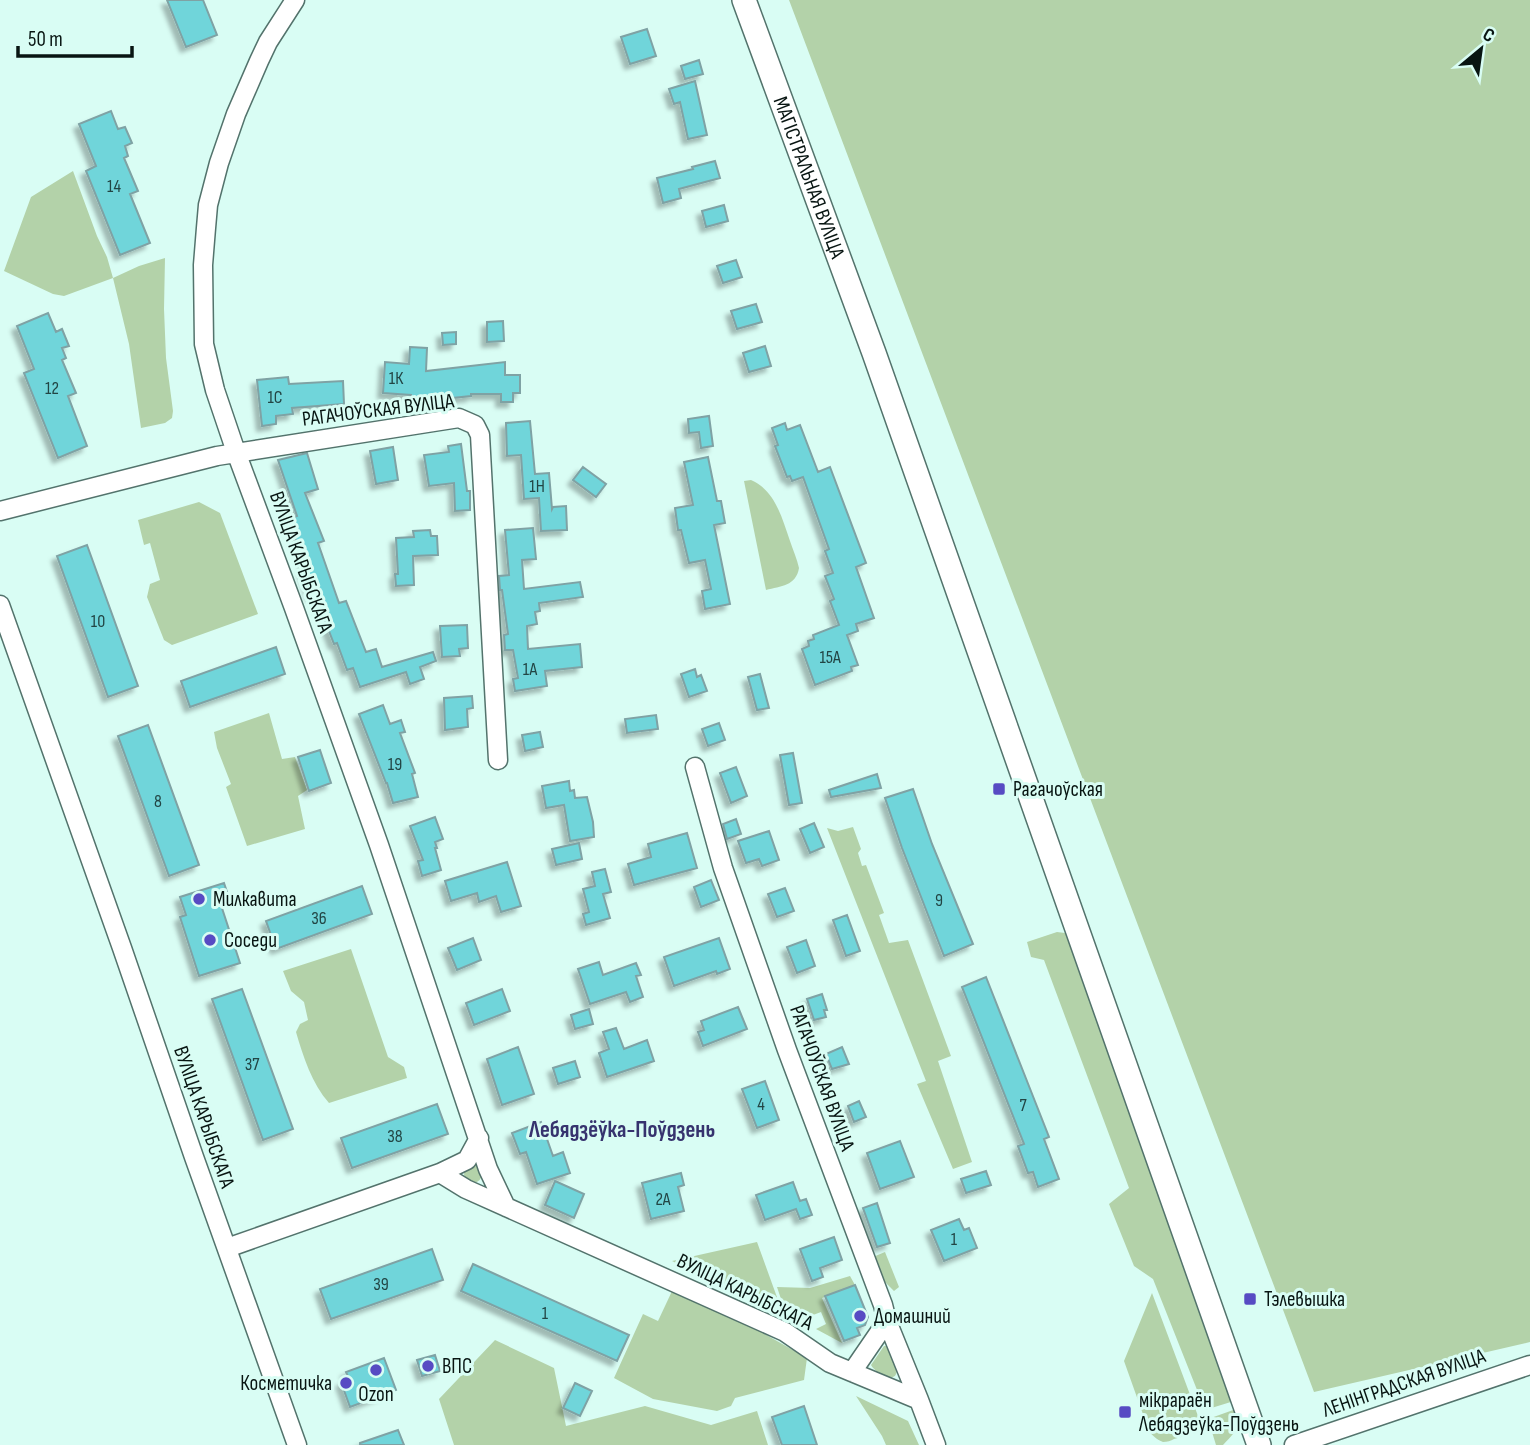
<svg xmlns="http://www.w3.org/2000/svg" width="1530" height="1445" viewBox="0 0 1530 1445" font-family="'Sofia Sans Condensed',sans-serif">
<style>
.green{fill:#b3d2a9}
.building{fill:#6fd5da;stroke:#7fa2a4;stroke-width:2;filter:url(#shadow)}
.lines{fill:none;stroke-linecap:round;stroke-linejoin:round}
.minor-casing{stroke:#53736c;stroke-width:21}
.major-casing{stroke:#53736c;stroke-width:26}
.minor{stroke:#fff;stroke-width:18}
.major{stroke:#fff;stroke-width:23}
.poi-dot{fill:#574bc3;stroke:#d9fdf4;stroke-width:2.5}
.labels{text-anchor:middle;dominant-baseline:central;stroke-width:6;stroke-linejoin:round;paint-order:stroke}
.number-label{font-size:18px;fill:#224544}
.street-label{font-size:21px;fill:#081512;stroke:#d9fdf4}
.poi-label{font-size:21px;fill:#081512;stroke:#d9fdf4;text-anchor:start}
.neighbourhood-label{font-size:23px;font-weight:bold;fill:#36336e;stroke:#d9fdf4}
</style>
<defs>
<filter id="shadow"><feDropShadow dx="-5" dy="5" stdDeviation="2" flood-color="#0004"/></filter>
</defs>
<rect width="100%" height="100%" fill="#d9fdf4"/>
<!-- green -->
<path class="green" d="M789 0H1530V1342L1314 1392Z
M73 171 97 236 107 257 113 278 139 266 165 258 164 309 166 358 173 411 172 418 165 423 141 428 129 344 113 278 64 296 53 294 4 271 31 197Z
M751 480C775 490 782 518 790 541 793 550 797 559 799 568 796 586 781 586 766 590L744 481Z
M199 502 220 513 258 614 172 645 164 640 147 597 150 584 160 580 150 543 144 545 138 520Z
M269 713 282 759 295 757 307 790 298 796 305 829 247 846 226 787 231 784 217 748 214 732Z
M853 827 861 849 858 853 862 866 866 865 884 913 879 915 889 943 908 940 951 1056 938 1061 972 1162 953 1169 917 1084 926 1081 827 828 838 831Z
M1057 932 1065 933 1071 936 1234 1401 1205 1410 1153 1279 1134 1266 1109 1204 1129 1188 1044 960 1031 957 1027 942Z
M351 949 388 1057 404 1067 407 1078 329 1103C312 1084 303 1056 296 1032L300 1024 308 1020 304 1002 291 991 283 971Z
M464 1174a9 9 0 1 1 18 0a9 9 0 1 1-18 0Z
M757 1242 782 1311 744 1292 741 1295 672 1261Z
M885 1252 899 1287 894 1291 881 1278 873 1257Z
M850 1276 855 1285 822 1298 842 1343 816 1329 826 1324 821 1312 805 1318 807 1324 786 1314 777 1287 810 1288Z
M673 1289 740 1320 807 1358 804 1380 735 1398 731 1406 717 1411 653 1399 614 1378 643 1314 658 1321Z
M1152 1293 1198 1416C1194 1432 1190 1435 1174 1439 1171 1441 1167 1442 1163 1442 1157 1440 1152 1435 1149 1431L1124 1361Z
M495 1340 554 1368 566 1426 645 1406 711 1425 757 1411 768 1445H454L439 1399Z
M884 1346H888C890 1352 897 1363 897 1369 897 1386 876 1374 871 1365Z
M856 1396 908 1421 919 1445H886L882 1436Z
M1236 1409C1242 1428 1235 1432 1223 1445H1216L1208 1419Z"/>
<!-- building -->
<path class="building" d="M167 0H203L217 35 186 47Z
M647 29 656 56 630 64 621 37Z
M699 60 703 74 685 79 681 66Z
M695 81 707 135 688 139 680 102 674 104 669 89Z
M111 111 118 129 125 127 132 143 125 146 128 156 124 158 138 191 130 194 150 243 120 255 86 171 96 166 79 124Z
M715 161 720 178 679 189 681 198 663 203 657 178 693 169 692 167Z
M724 205 728 221 706 227 702 211Z
M736 260 742 277 723 283 717 266Z
M756 304 762 322 737 329 731 311Z
M48 313 56 332 62 329 69 346 62 348 66 358 62 360 76 393 68 396 87 446 58 458 24 373 34 369 17 326Z
M503 321 504 341 487 342V322Z
M456 332V344L443 345 442 333Z
M765 346 771 366 749 372 743 353Z
M410 347 427 348 426 371 505 362V375H520V393H513V402H501V394H471V396L434 400V405H411V395L383 393 385 362 409 364Z
M288 377 289 384 343 381 344 404 292 408 293 414 276 416V424L262 426 257 380Z
M709 416 713 446 701 448 699 432 689 433 688 419Z
M530 421 535 474 549 473 552 509 553 507 566 506 567 530 541 531 539 498 524 499 521 455 507 456 506 423Z
M785 423 787 430 800 425 818 472 830 467 866 563 856 567 874 618 856 624 858 631 847 635 858 665 851 667 852 671 815 685 802 649 809 646 808 641 814 639 813 635 839 625 830 601 834 599 825 576 833 573 825 551 829 549 803 477 792 481 790 476 787 477 775 446 778 445 772 428Z
M461 444 467 491H470V510L455 511 454 483 429 486 424 455 449 452 448 446Z
M393 447 398 480 376 484 370 451Z
M307 453 318 489 305 493 324 541 318 543 339 603 346 601 366 652 376 649 382 667 433 652 436 661 420 667 424 679 410 684 406 672 360 687 353 668 347 670 337 643 334 644 315 595 312 596 303 570 307 569 288 520 297 516 278 460Z
M708 457 717 501H721L725 523 714 525 730 604 705 609 702 591 711 589 705 560 689 563 681 530H678L675 508 693 505 684 462Z
M583 467 606 484 596 497 573 480Z
M533 528 536 559 522 560 524 589 580 582 583 597 539 603 540 611 535 612 537 624 527 626 528 649 580 644 582 667 545 671 547 686 515 691 513 679 518 678 513 650H505L504 635 508 634 502 590H500L499 576 509 575 505 530Z
M430 530 431 536H437L438 555 413 556 414 585 396 586 395 574H398L396 538 414 537 413 531Z
M87 545 138 686 108 697 57 556Z
M467 625 468 648 459 649 460 656 442 657 440 626Z
M276 647 285 674 190 707 181 681Z
M695 669 697 677 701 675 707 691 689 697 681 674Z
M760 674 769 708 757 710 748 677Z
M472 696 473 708 467 709 468 727 445 730 444 698Z
M383 705 390 724 401 720 405 732 400 733 415 773 412 774 418 797 393 803 387 783H386L359 714Z
M656 715 658 729 627 733 625 719Z
M719 723 725 740 708 746 702 729Z
M148 725 199 865 169 876 118 736Z
M540 732 543 747 525 751 522 735Z
M320 750 331 783 309 791 298 757Z
M793 753 802 803 789 805 780 755Z
M736 767 747 796 731 803 720 773Z
M877 774 881 788 831 797 829 790Z
M569 781 570 791 574 790 575 798 587 797 593 822 594 837 570 841 564 805 546 808 542 786Z
M913 789 932 844 973 944 944 956 902 848 885 798Z
M435 817 443 839 435 842 437 848H435L441 870 422 876 418 861 423 860 410 826Z
M736 819 741 834 727 839 723 824Z
M814 823 824 847 810 853 800 829Z
M769 831 779 860 762 866 759 859 746 863 738 841Z
M687 833 697 868 634 885 628 864 651 857 648 844Z
M579 843 582 859 556 865 552 849Z
M507 862 521 906 501 912 496 896 479 902 477 893 451 901 445 881Z
M605 869 611 892 603 894 610 918 586 925 583 914 589 912 583 889 595 886 592 872Z
M711 880 719 900 701 907 694 887Z
M224 883 228 895 219 899 240 963 199 976 180 917 186 915 180 897Z
M362 886 372 914 276 949 266 921Z
M785 888 794 911 777 917 768 894Z
M847 915 860 951 846 956 833 920Z
M473 938 481 960 457 970 448 948Z
M719 938 730 969 717 974 716 971 674 986 664 957Z
M806 940 815 966 797 973 787 947Z
M599 962 603 975 636 963 641 975 636 976 643 997 630 1002 626 992 590 1004 578 969Z
M986 977 1049 1137 1044 1139 1059 1179 1038 1187 1033 1172 1028 1173 1018 1146 1024 1144 962 987Z
M242 989 293 1129 263 1140 212 999Z
M502 989 510 1011 474 1025 466 1003Z
M822 994 827 1010H824L826 1017 814 1020 807 999Z
M738 1007 747 1029 703 1046 698 1032 704 1030 701 1021Z
M589 1009 593 1024 575 1029 571 1015Z
M616 1028 624 1049 647 1040 654 1061 607 1077 599 1053 609 1049 603 1032Z
M518 1047 534 1094 502 1105 487 1059Z
M842 1047 849 1064 832 1069 826 1054Z
M575 1061 580 1077 558 1084 553 1068Z
M765 1081 779 1120 757 1128 742 1089Z
M859 1101 866 1117 854 1122 848 1106Z
M437 1104 448 1134 352 1168 341 1138Z
M541 1122 553 1156 563 1152 570 1173 537 1184 526 1152 520 1154 512 1133Z
M900 1141 914 1177 880 1189 867 1153Z
M986 1171 991 1185 966 1193 961 1179Z
M681 1173 684 1185 678 1187 684 1211 651 1219 642 1183Z
M555 1181 584 1194 574 1218 545 1205Z
M793 1182 800 1201 806 1199 812 1215 800 1219 796 1209 765 1220 756 1195Z
M877 1203 890 1243 877 1247 863 1208Z
M959 1219 964 1230 969 1228 977 1248 944 1261 931 1230Z
M834 1237 842 1260 820 1268 823 1277 812 1281 800 1249Z
M432 1249 443 1280 331 1319 320 1289Z
M473 1264 629 1335 617 1361 461 1291Z
M855 1285 868 1317 865 1325 857 1328 860 1335 844 1341 825 1296Z
M435 1355 440 1371 422 1376 417 1360Z
M384 1358 396 1390 350 1407 341 1382 349 1379 346 1372Z
M575 1383 592 1391 580 1416 563 1408Z
M804 1406 817 1445H782L772 1417Z
M398 1430 404 1445H360V1443Z"/>
<g class="lines">
<!-- minor casing -->
<g class="minor-casing">
<path id="minor" d="M295 0 268 42 259 61 236 114 219 163 208 205 206 228 203 265 204 344 215 390 236 452 294 608 379 845 488 1169 506 1207
M0 511 217 456 459 418 475 425 480 435 498 760
M0 605 122 948 194 1157 297 1445
M695 767 723 868 787 1050 883 1305 887 1321 919 1400
M440 1173 466 1189 785 1332 830 1363 919 1400 936 1445
M227 1248 440 1173 467 1160 479 1138
M852 1372 887 1321
M1294 1445 1530 1365"/>
</g>
<!-- major casing -->
<g class="major-casing">
<g id="major">
<path id="s1" d="M744 0 874 353 1259 1445"/>
</g>
</g>
<!-- minor -->
<use href="#minor" class="minor"/>
<!-- major -->
<use href="#major" class="major"/>
</g>
<!-- markers -->
<g class="poi-dot">
<rect x="992" y="782" width="14" height="14" rx="3.5"/>
<circle cx="199" cy="899" r="7"/>
<circle cx="210" cy="940" r="7"/>
<rect x="1243" y="1292" width="14" height="14" rx="3.5"/>
<circle cx="860" cy="1316" r="7"/>
<circle cx="428" cy="1366" r="7"/>
<circle cx="376" cy="1370" r="7"/>
<circle cx="346" cy="1383" r="7"/>
<rect x="1118" y="1405" width="14" height="14" rx="3.5"/>
</g>
<g class="labels">
<!-- number labels -->
<g class="number-label">
<text x="114" y="186">14</text>
<text x="396" y="378">1К</text>
<text x="52" y="388">12</text>
<text x="275" y="397">1С</text>
<text x="537" y="486">1Н</text>
<text x="98" y="621">10</text>
<text x="830" y="657">15А</text>
<text x="530" y="669">1А</text>
<text x="395" y="764">19</text>
<text x="158" y="801">8</text>
<text x="939" y="900">9</text>
<text x="319" y="918">36</text>
<text x="252" y="1064">37</text>
<text x="761" y="1104">4</text>
<text x="1023" y="1105">7</text>
<text x="395" y="1136">38</text>
<text x="663" y="1199">2А</text>
<text x="954" y="1239">1</text>
<text x="381" y="1284">39</text>
<text x="545" y="1313">1</text>
</g>
<!-- street labels -->
<g class="street-label">
<text stroke="none"><textPath href="#s1" startOffset="189">МАГІСТРАЛЬНАЯ ВУЛІЦА</textPath></text>
<text transform="translate(378 410) rotate(-7)">РАГАЧОЎСКАЯ ВУЛІЦА</text>
<text transform="translate(301 562) rotate(70)">ВУЛІЦА КАРЫБСКАГА</text>
<text transform="translate(822 1078) rotate(70)">РАГАЧОЎСКАЯ ВУЛІЦА</text>
<text transform="translate(204 1117) rotate(71)">ВУЛІЦА КАРЫБСКАГА</text>
<text transform="translate(745 1292) rotate(26)">ВУЛІЦА КАРЫБСКАГА</text>
<text transform="translate(1404 1383) rotate(-19)">ЛЕНІНГРАДСКАЯ ВУЛІЦА</text>
</g>
<!-- poi labels -->
<g class="poi-label">
<text x="1013" y="789">Рагачоўская</text>
<text x="213" y="899">Милкавита</text>
<text x="224" y="940">Соседи</text>
<text x="1264" y="1299">Тэлевышка</text>
<text x="874" y="1316">Домашний</text>
<text x="442" y="1366">ВПС</text>
<text x="332" y="1383" text-anchor="end">Косметичка</text>
<text x="376" y="1394" text-anchor="middle">Ozon</text>
<text x="1139" y="1400">мікрараён<tspan x="1139" dy="24">Лебядзеўка-Поўдзень</tspan></text>
</g>
<!-- neighbourhood labels -->
<g class="neighbourhood-label">
<text x="622" y="1130">Лебядзёўка-Поўдзень</text>
</g>
</g>
<!-- north arrow -->
<g transform="translate(1481 49) rotate(29)" stroke="#d9fdf4" stroke-width="5" paint-order="stroke">
<path d="M0-5L12 26L0 18L-12 26Z" fill="#081512"/>
<text y="-10" font-size="19" font-weight="bold" text-anchor="middle" fill="#081512">С</text>
</g>
<!-- scale -->
<path d="M18 46v10h114v-10" fill="none" stroke="#081512" stroke-width="3.5"/>
<text x="28" y="46" font-size="21" fill="#081512" stroke="#d9fdf4" stroke-width="5" paint-order="stroke">50 m</text>
</svg>
